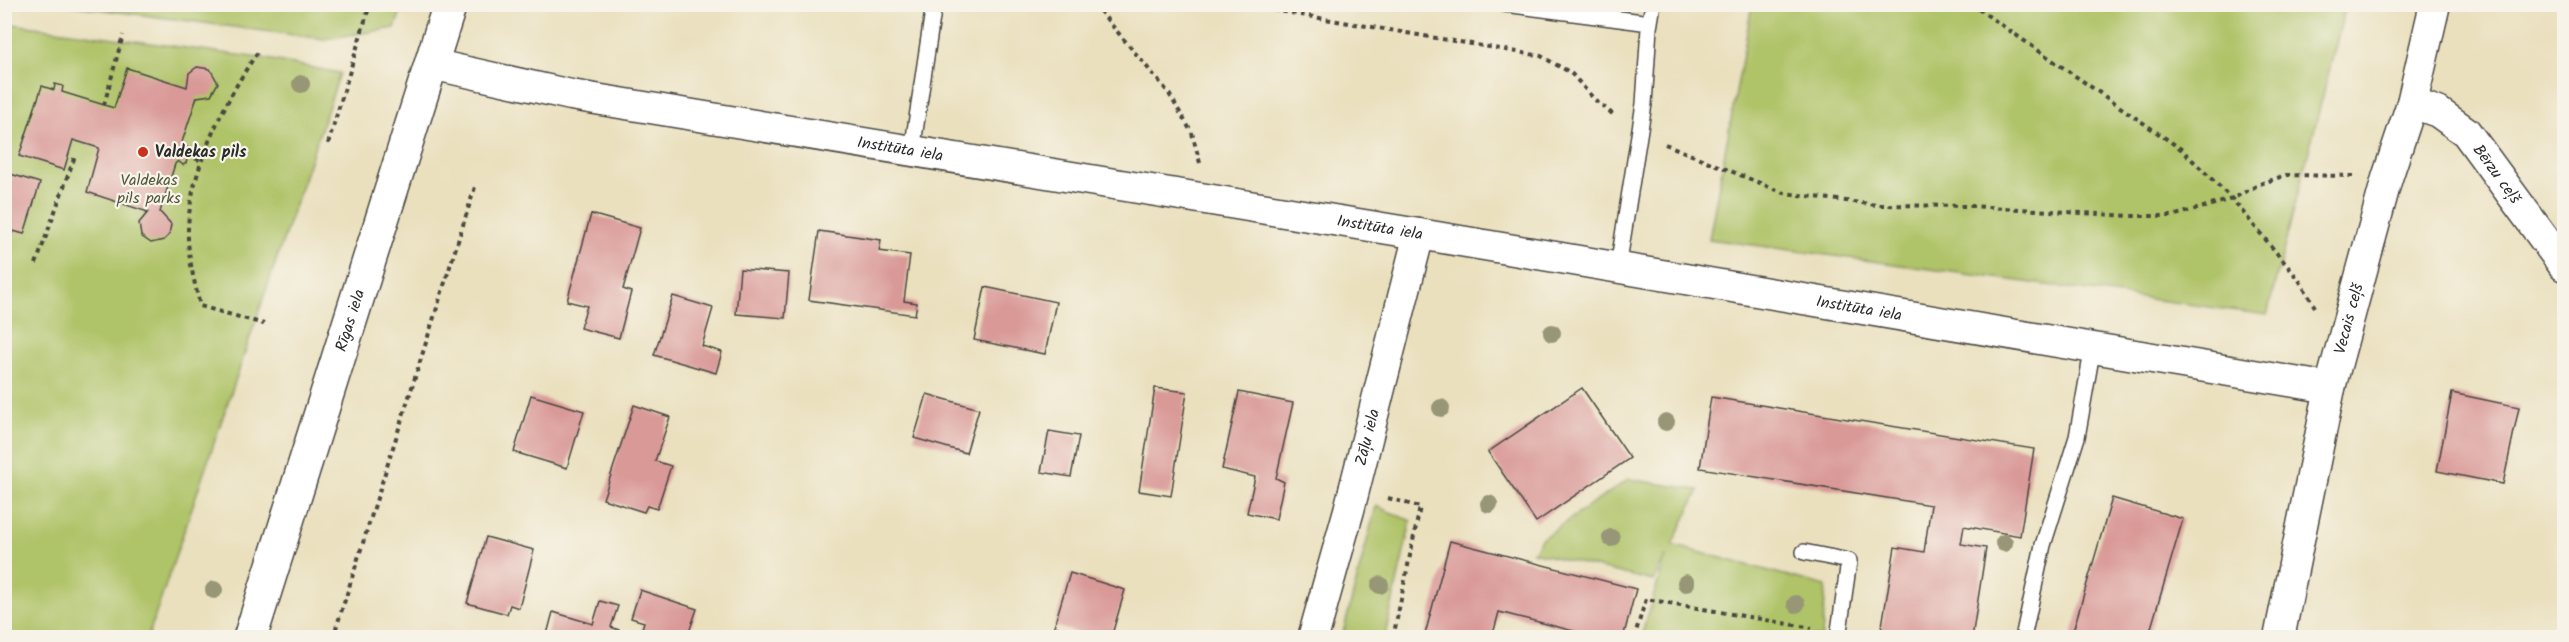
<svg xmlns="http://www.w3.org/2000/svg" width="2569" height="642" viewBox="0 0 2569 642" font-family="Kalam,sans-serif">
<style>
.green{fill:#afc367;stroke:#6d7749;stroke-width:1.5}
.building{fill:#d99997}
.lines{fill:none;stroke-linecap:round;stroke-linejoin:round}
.lane-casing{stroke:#484641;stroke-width:18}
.street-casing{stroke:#484641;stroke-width:33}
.primary-casing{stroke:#484641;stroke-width:36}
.path{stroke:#484641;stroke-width:4;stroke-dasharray:4.5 4.5;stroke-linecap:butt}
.lane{stroke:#fff;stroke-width:15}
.street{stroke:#fff;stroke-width:30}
.primary{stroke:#fff;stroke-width:33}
.tree{fill:#979677}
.poi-dot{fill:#c8321e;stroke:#f7f3e8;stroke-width:2}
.labels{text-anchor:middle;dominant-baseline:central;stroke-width:4.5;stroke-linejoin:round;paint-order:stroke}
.street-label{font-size:16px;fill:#2b2b2b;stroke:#f7f3e8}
.poi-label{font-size:16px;font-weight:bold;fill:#2b2b2b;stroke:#f7f3e8;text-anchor:start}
.park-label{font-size:16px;fill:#53593d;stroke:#f7f3e8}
</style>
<rect width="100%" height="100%" fill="#f7f3e8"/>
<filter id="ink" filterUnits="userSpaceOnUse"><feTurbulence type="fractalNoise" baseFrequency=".0167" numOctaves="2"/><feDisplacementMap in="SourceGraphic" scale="12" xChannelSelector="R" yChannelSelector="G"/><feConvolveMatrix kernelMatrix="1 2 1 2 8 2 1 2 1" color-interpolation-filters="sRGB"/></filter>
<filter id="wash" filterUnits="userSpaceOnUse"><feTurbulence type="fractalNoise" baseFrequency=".008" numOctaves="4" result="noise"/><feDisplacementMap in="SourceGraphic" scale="24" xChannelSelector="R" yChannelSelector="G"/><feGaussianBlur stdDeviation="1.35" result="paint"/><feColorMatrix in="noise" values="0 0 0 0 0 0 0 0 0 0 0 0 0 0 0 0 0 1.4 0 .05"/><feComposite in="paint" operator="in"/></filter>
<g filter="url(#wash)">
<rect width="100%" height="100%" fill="#eae0be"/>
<!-- green -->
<path class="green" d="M68 5H403L395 28 324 39Z
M1752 5H2346L2267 315 1709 239Z
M5 23 267 59 340 73 148 637 5 638Z
M1629 479 1699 490 1672 545 1826 586 1822 637H1641L1666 556 1653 581 1533 552 1541 539Z
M1376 506 1411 521 1385 636 1373 634 1372 637H1342Z"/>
<g id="blocks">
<!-- building -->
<path class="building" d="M197 67 210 69 218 83 211 95 197 97 182 142 183 146 191 149 186 163 183 165 178 161 175 164 160 212 171 224 169 235 164 240 151 243 141 236 139 223 148 212 87 192 99 148 73 140 64 170 19 156 42 86 54 90 55 84 63 86 62 92 114 108 127 68 187 87 189 73Z
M4 172 40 183 24 234 13 231 9 241 4 239Z
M591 214 640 228 623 289 631 292 619 338 580 328 587 306 567 301Z
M819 231 881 240 879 251 910 255 904 301 917 303 915 315 809 300Z
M740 269 789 273 785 318 736 314Z
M985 287 1056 302 1045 354 974 340Z
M673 296 713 308 702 346 722 352 716 373 654 355Z
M1155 388 1187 392 1171 496 1139 491Z
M1582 388 1630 458 1536 522 1488 452Z
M1239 392 1293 403 1276 478 1284 482 1276 519 1247 513 1255 477 1222 469Z
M2452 393 2519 407 2503 484 2437 471Z
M927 394 979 409 966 453 914 438Z
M531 395 584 411 567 468 514 452Z
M1711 397 2034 449 2020 536 1964 526 1961 544 1986 548 1972 638H1880L1895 547 1924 552 1931 505 1700 468Z
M634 405 670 417 655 461 671 466 657 509 647 506 644 512 603 499Z
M1049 431 1079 436 1071 477 1041 472Z
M2112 498 2183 519 2148 638H2071Z
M486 537 534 550 519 608 510 605 507 614 467 603Z
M1450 541 1636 589 1623 638H1601L1499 612 1492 638H1424Z
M1070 573 1125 590 1111 638H1094L1054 626Z
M640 590 697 609 688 635 694 638H639L644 622 631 618Z
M600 601 618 606 611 627 619 630 617 638H546L553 612 593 624Z"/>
</g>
</g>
<g filter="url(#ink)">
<use href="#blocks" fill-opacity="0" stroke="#484641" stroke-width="1.5"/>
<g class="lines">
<!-- lane casing -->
<g class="lane-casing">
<path id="lane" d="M1505 4 1650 23
M912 151 934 4
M1618 267 1644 104 1649 28 1653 4
M1804 552 1849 561 1838 638
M2023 638 2043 545 2077 437 2093 346"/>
</g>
<!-- street casing -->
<g class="street-casing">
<g id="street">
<path id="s1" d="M431 64 571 95 1419 234 2330 388"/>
<path id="s2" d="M2412 103 2438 112 2466 132 2564 266"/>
<path id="s3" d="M1313 638 1349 510 1419 234"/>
<path id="s4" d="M2279 638 2330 388 2387 178 2412 103 2435 4"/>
</g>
</g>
<!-- primary casing -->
<g class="primary-casing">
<g id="primary">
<path id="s5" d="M250 638 450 4"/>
</g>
</g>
<!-- path -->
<path class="path" d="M1094 4 1168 92 1192 133 1200 163
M1238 4 1541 56 1571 73 1594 99 1615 116
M1971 4 2181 149 2232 199 2299 280 2315 307
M257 53C223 103 186 177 188 239 189 262 195 284 200 306L264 324
M104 105 123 35
M328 144 370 4
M1665 144 1784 193 1877 205 1972 206 2130 216H2172L2232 199 2260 184 2286 175 2353 176
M187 155 202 161
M36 264 75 156
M1388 498 1420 507 1393 638
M333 638 475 187
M1634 638 1646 599 1812 628"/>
<!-- lane -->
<use href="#lane" class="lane"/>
<!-- street -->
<use href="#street" class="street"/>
<!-- primary -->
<use href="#primary" class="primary"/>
</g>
<!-- trees -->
<g class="tree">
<circle cx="301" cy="84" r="9"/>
<circle cx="1552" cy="333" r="9"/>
<circle cx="1441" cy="408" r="9"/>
<circle cx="1666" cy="422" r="9"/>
<circle cx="1489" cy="504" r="9"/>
<circle cx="1611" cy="538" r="9"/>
<circle cx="2004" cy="543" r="9"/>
<circle cx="1686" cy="583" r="9"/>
<circle cx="1380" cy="585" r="9"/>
<circle cx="214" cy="590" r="9"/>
<circle cx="1796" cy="604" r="9"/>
</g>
</g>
<!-- markers -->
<circle class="poi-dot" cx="143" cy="152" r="6"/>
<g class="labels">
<!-- street labels -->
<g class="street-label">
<text stroke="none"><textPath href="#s1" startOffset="477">Institūta iela</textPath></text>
<text stroke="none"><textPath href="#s2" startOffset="114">Bērzu ceļš</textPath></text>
<text stroke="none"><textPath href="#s1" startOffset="963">Institūta iela</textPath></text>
<text stroke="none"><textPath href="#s1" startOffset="1449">Institūta iela</textPath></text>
<text stroke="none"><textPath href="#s4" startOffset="327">Vecais ceļš</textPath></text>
<text stroke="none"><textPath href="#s5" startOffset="333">Rīgas iela</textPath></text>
<text stroke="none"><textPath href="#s3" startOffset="208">Zāļu iela</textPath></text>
</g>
<!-- poi labels -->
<g class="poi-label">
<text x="155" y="152">Valdekas pils</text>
</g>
<!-- park labels -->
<g class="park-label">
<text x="149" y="180">Valdekas<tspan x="149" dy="18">pils parks</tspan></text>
</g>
</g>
<!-- margin -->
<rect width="2569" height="642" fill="none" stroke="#f7f3e8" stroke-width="24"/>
</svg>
